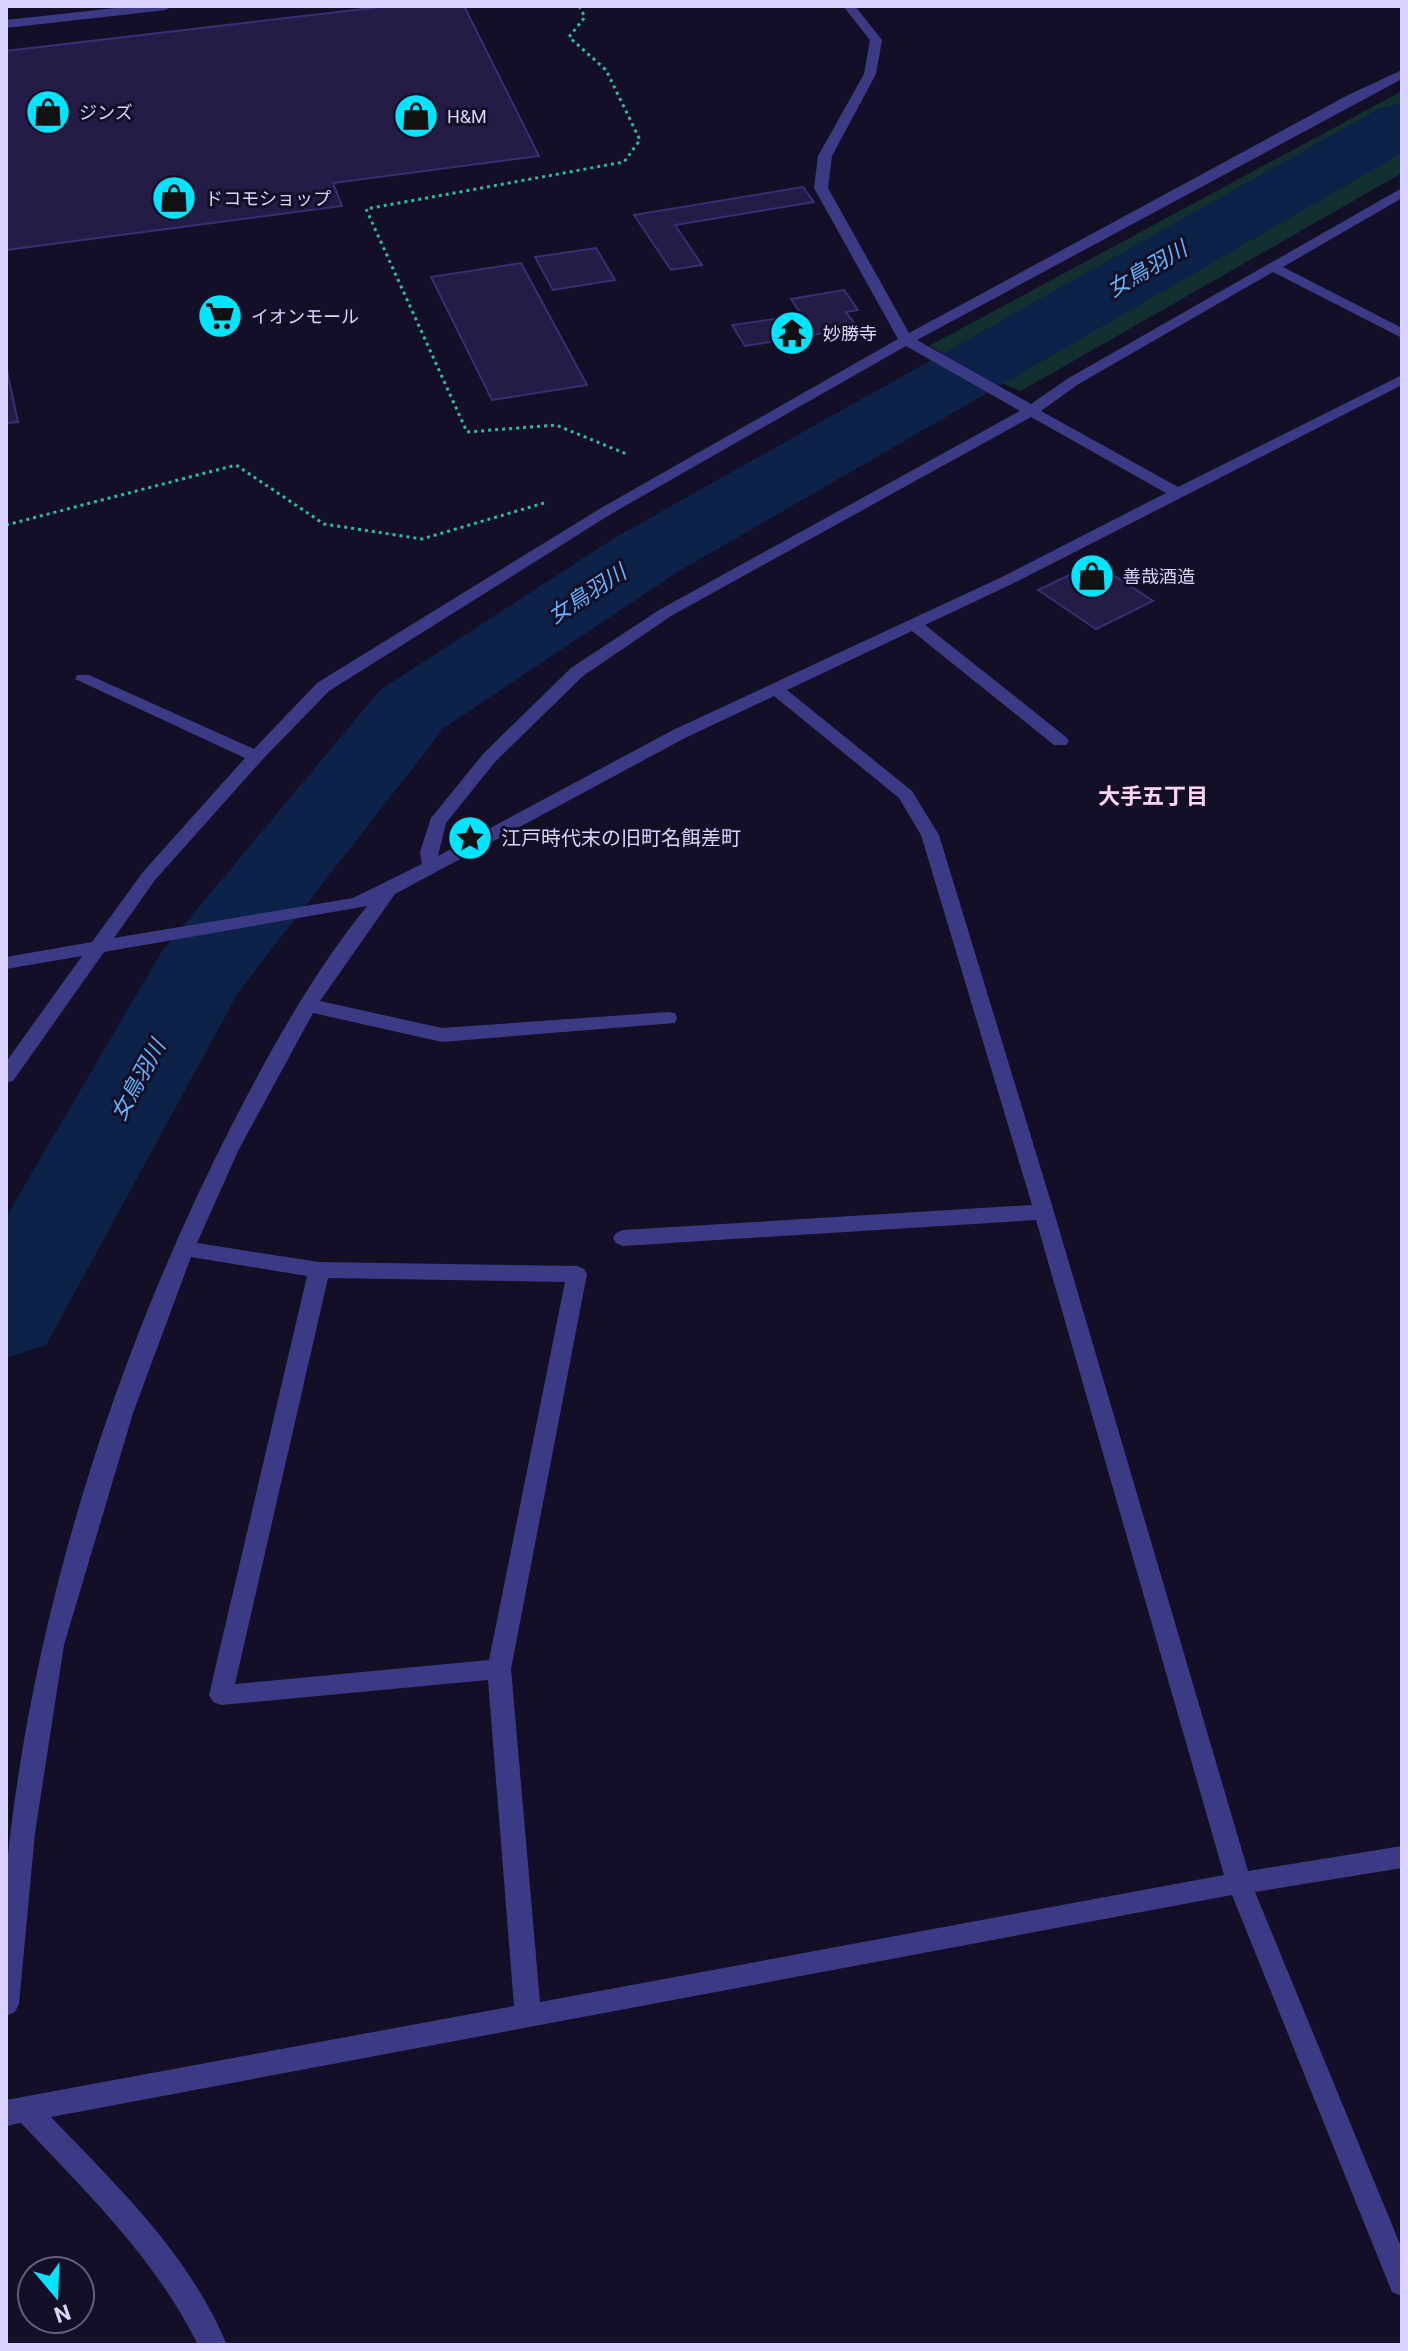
<svg xmlns="http://www.w3.org/2000/svg" width="1408" height="2351" viewBox="0 0 1408 2351" font-family="Roboto,'Noto Sans JP',sans-serif">
<style>
.green{fill:#12302f}
.lines{fill:none;stroke-linecap:round;stroke-linejoin:round}
.river{fill:#0c2248;fill-rule:evenodd}
.building{fill:#241b47;stroke:#3b2d73;stroke-width:2}
.path{stroke:#2fb8b0;stroke-width:3;stroke-dasharray:3 4;stroke-linecap:butt}
.minor{fill:#3d3a85;fill-rule:evenodd}
.labels{text-anchor:middle;dominant-baseline:central;stroke-width:6;stroke-linejoin:round;paint-order:stroke}
.far-poi-label{font-size:18px;fill:#d9d4ff;stroke:#130f26;text-anchor:start}
.poi-label{font-size:20px;fill:#d9d4ff;stroke:#130f26;text-anchor:start}
.water-label{font-size:22px;font-style:italic;fill:#62b6ff;stroke:#130f26}
.neighbourhood-label{font-size:22px;font-weight:bold;fill:#ffd6f0;stroke:#130f26}
</style>
<rect width="100%" height="100%" fill="#130f26"/>
<!-- green -->
<path class="green" d="M1402 91V119L962 363 929 346Z
M1402 137V173L1021 391 976 373Z"/>
<g class="lines">
<!-- river -->
<path class="river" d="M1402 103V153L676 573 444 728 239 991 46 1345 6 1358V1217L162 951 380 690 616 537 1378 109Z"/>
</g>
<!-- building -->
<path class="building" d="M389 6H464L539 156 333 183 342 206 6 250V51Z
M803 187 814 202 675 225 702 265 671 270 634 215Z
M596 248 615 280 553 290 535 257Z
M521 263 587 385 492 400 431 277Z
M844 290 858 310 846 312 854 323 821 328 825 333 745 346 732 325 774 319 779 326 806 322 791 299Z
M6 366 18 422 6 423Z
M1095 563 1153 601 1096 629 1038 590Z"/>
<g class="lines">
<!-- path -->
<path class="path" d="M579 6 585 17 569 37 606 70 640 140 624 162 366 209 467 432 556 425 629 455
M6 525 236 465 324 524 422 539 544 503"/>
<!-- minor -->
<path class="minor" d="M134 6H172L166 10 6 28V20Z
M843 6H855L882 40 876 74 832 156 828 188 909 333 1348 95 1402 70V79L917 340 1031 404 1067 379 1402 188V198L1283 267 1402 328V338L1273 272 1077 385 1041 411 1178 487 1402 375V385L1014 583 925 625 1066 737 1069 741 1066 745H1054L912 631 787 690 912 791 939 835 1054 1212 1248 1871 1402 1846V1868L1255 1892 1402 2249V2296L1392 2292 1232 1895 51 2117C118 2187 189 2254 227 2345H198C155 2258 87 2193 21 2123L6 2126V2100L514 2006 488 1680 221 1705 213 1702 209 1695 307 1276 191 1257 133 1413 64 1645 35 1833 19 2004 15 2012 6 2016C6 1966 1 1914 7 1864 33 1610 117 1348 234 1121 273 1045 314 972 367 906L104 952 13 1081 6 1083V1062L82 956 6 969V957L92 942 143 872 245 758 75 679 77 675H89L254 749 317 683 601 508 898 339 814 188 818 156 864 74 870 40ZM906 346 1020 411 659 610 571 668 483 754 431 818 420 852 422 864 353 898 114 938 155 880 262 760 329 691 611 514ZM1031 417 1166 493 1002 577 673 730 438 856 446 823 495 762 583 676 671 616ZM774 696 899 798 921 835 1032 1205 623 1230 616 1233 613 1238 616 1243 623 1246 1036 1220 1224 1875 540 2002 511 1669 587 1274 584 1269 577 1266 319 1262 197 1243 239 1149 313 1013 442 1042 675 1023 677 1018 675 1013 668 1012 442 1028 320 1001 395 894 685 738ZM328 1278 565 1282 489 1660 235 1684Z"/>
</g>
<!-- icons -->
<defs>
<g id="shop-disc" transform="scale(2.3)"><circle r="9.5" fill="#00e5ff" stroke="#130f26"/><path d="M-5-2.5h2.3a2.7 3.5 0 0 1 5.4 0H5L5.5 6h-11ZM-1.5-2.5h3a1.5 2.3 0 0 0-3 0Z" fill="#111"/></g>
<g id="supermarket-disc" transform="scale(2.3)"><circle r="9.5" fill="#00e5ff" stroke="#130f26"/><path d="M-6-5.5h2.5l.6 2H6L4.5 2H-2.5L-4.4-4H-6ZM-1.5 3.2a1.3 1.3 0 1 0 .1 0ZM3 3.2a1.3 1.3 0 1 0 .1 0Z" fill="#111"/></g>
<g id="temple-disc" transform="scale(2.3)"><circle r="9.5" fill="#00e5ff" stroke="#130f26"/><path d="M0-6L5-2H3V0L6.5 2.5H4V6H1.5V3h-3V6H-4V2.5H-6.5L-3 0V-2H-5Z" fill="#111"/></g>
<g id="sight-disc" transform="scale(2.3)"><circle r="9.5" fill="#00e5ff" stroke="#130f26"/><path d="M0-6L1.8-2.2L6-1.7L2.9 1.2L3.7 5.4L0 3.3L-3.7 5.4L-2.9 1.2L-6-1.7L-1.8-2.2Z" fill="#111"/></g>
</defs>
<g fill-rule="evenodd">
<use href="#shop-disc" x="48" y="112"/>
<use href="#shop-disc" x="416" y="116"/>
<use href="#shop-disc" x="174" y="198"/>
<use href="#supermarket-disc" x="220" y="316"/>
<use href="#temple-disc" x="792" y="333"/>
<use href="#shop-disc" x="1092" y="576"/>
<use href="#sight-disc" x="470" y="838"/>
</g>
<g class="labels">
<!-- far-poi labels -->
<g class="far-poi-label">
<text x="79" y="112">ジンズ</text>
<text x="447" y="116">H&amp;M</text>
<text x="205" y="198">ドコモショップ</text>
<text x="251" y="316">イオンモール</text>
<text x="823" y="333">妙勝寺</text>
<text x="1123" y="576">善哉酒造</text>
</g>
<!-- poi labels -->
<g class="poi-label">
<text x="501" y="838">江戸時代末の旧町名餌差町</text>
</g>
<!-- water labels -->
<g class="water-label">
<text transform="translate(1147 269) rotate(-30)">女鳥羽川</text>
<text transform="translate(587 594) rotate(-33)">女鳥羽川</text>
<text transform="translate(138 1080) rotate(-61)">女鳥羽川</text>
</g>
<!-- neighbourhood labels -->
<g class="neighbourhood-label">
<text x="1153" y="796">大手五丁目</text>
</g>
</g>
<!-- border -->
<rect width="1408" height="2351" fill="none" stroke="#d9d4ff" stroke-width="16"/>
<!-- north arrow -->
<g transform="translate(56 2295) rotate(161)"><circle r="38" fill="#130f26" stroke="#625e7d" stroke-width="2"/>
<path d="M0-6L14 30L0 20L-14 30Z" fill="#00e5ff"/>
<text y="-12" font-size="22" font-weight="bold" text-anchor="middle" fill="#d9d4ff">N</text>
</g>
</svg>
